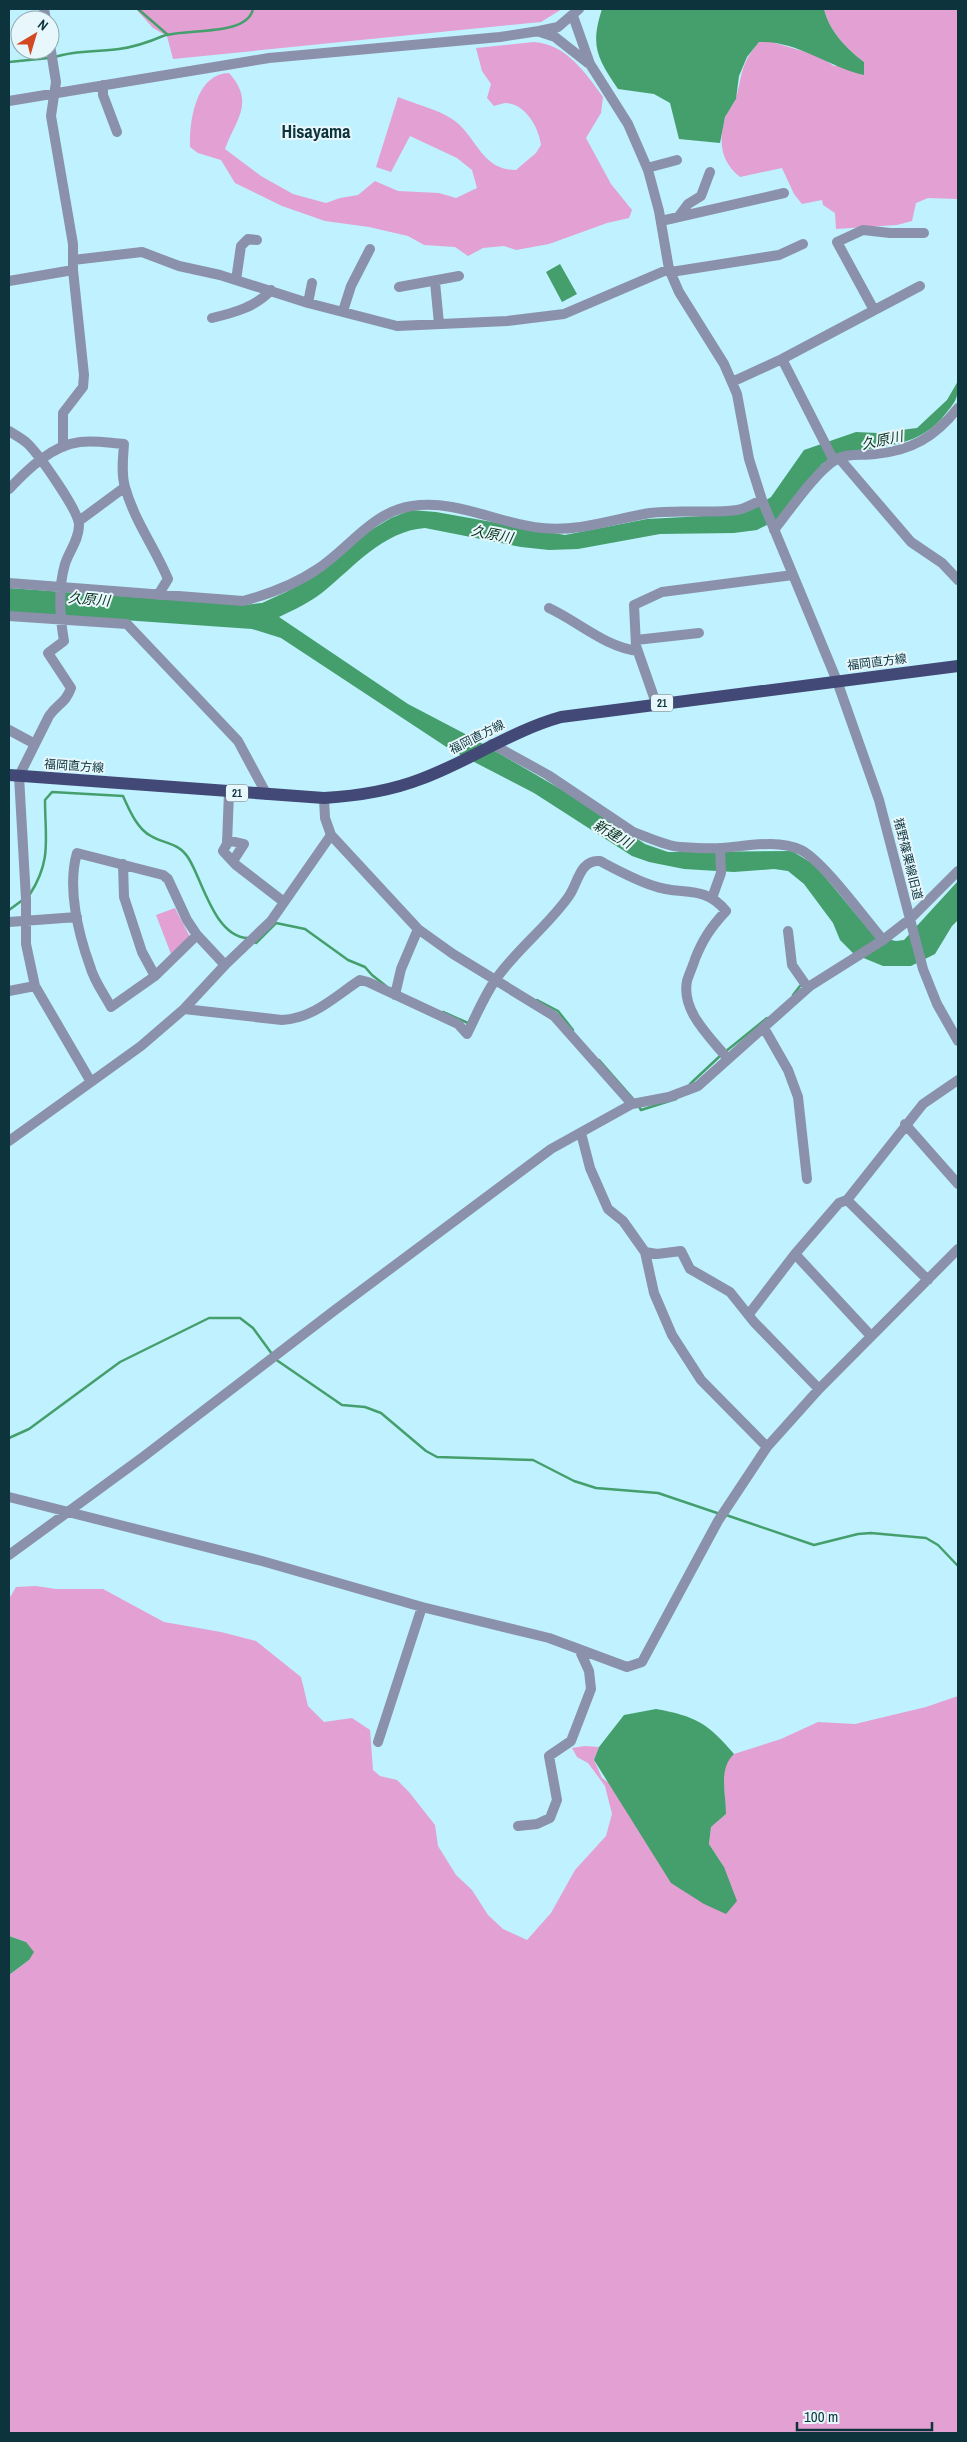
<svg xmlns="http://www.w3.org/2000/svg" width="967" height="2442" viewBox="0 0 967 2442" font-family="'Archivo Narrow','Noto Sans JP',sans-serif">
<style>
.green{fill:#e3a0d2}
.water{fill:#449f6c}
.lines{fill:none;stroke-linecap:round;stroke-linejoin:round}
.stream{stroke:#449f6c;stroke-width:2.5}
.minor{stroke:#8b90ab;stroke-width:10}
.major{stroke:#424977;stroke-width:12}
.labels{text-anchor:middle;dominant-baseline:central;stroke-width:4;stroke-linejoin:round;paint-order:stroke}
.shield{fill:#e7f7fc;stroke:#4e6e76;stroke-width:1}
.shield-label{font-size:11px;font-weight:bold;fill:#0d333c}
.street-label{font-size:12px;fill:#0d333c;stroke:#e7f7fc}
.water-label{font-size:14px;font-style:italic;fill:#0a321d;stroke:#e7f7fc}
.district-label{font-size:18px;font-weight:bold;fill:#0d333c;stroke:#e7f7fc}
</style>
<rect width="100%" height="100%" fill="#bff1fe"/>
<!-- green -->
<path class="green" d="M136 9H562L541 22 173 59 167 36 153 28Z
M824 9H958V199L928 198 916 203 912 221 897 225 836 229 835 213 823 205 822 200 802 204 794 194 782 168 740 177C721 162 718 142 725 118 727 111 734 105 736 98 743 72 740 65 759 42H772L819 56 834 66 864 62C847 49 829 31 824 9Z
M534 42C566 44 585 72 603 97L601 113 586 138 611 184 632 210 629 218 607 223 549 244 516 250 504 246 483 248 468 256 455 247 424 245 408 236 369 227 325 221 282 206 235 183 221 160 198 153 190 147C189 122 196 73 229 73 256 103 235 120 225 149L261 176 293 194 326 203 340 198 358 195 375 181 398 191 439 193 456 198 477 188 472 170 457 158 410 136 391 172 376 167 398 97C415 104 437 109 452 119 477 135 480 170 516 170L536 153 541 145C539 128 526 104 506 103 503 103 498 105 494 106L487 98 491 84 482 71 476 48Z
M175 908 190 937 171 954 156 915Z
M36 1586 56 1589H103L164 1622 221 1632 256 1641 301 1677 308 1706 324 1722 352 1718 370 1730 373 1770 380 1776 397 1780 409 1792 435 1825 438 1846 456 1875 472 1890 488 1915 503 1929 527 1940 551 1913 575 1870 606 1836 612 1814 605 1786 588 1763 577 1757 572 1748 585 1746 599 1747 594 1760 602 1778 724 1867 709 1844 711 1827 726 1814 723 1774 727 1760 734 1754 781 1739 818 1722 855 1724 926 1707 958 1696V2433H9V1975L29 1960 26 1942 9 1936V1599L16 1587Z"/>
<!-- water -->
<path class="water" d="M602 9H824C829 31 847 49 864 62V75C829 67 796 40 759 42L747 57 739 76 736 99 725 117 720 143 679 139 670 103 654 94 618 89C597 58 590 46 602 9Z
M560 264 577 294 562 302 546 272Z
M958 381C958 397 957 400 947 412 921 448 881 446 841 453L822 464 780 518 757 530 734 533 660 534 578 549 549 550 521 547 425 528C383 531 354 567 323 592 310 602 294 610 279 617L408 704 471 737 581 801 645 844 668 852 792 851 815 865 874 936 896 941 904 940 958 881V920L952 926 935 954 911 966H883L854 954 840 940 833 923 804 884 788 871 774 869 734 872 684 869 649 862 632 856 534 793 451 750 281 638 252 629 9 612V588L243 605 262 603 286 592 318 574 366 533 391 518 411 510 436 512 565 535 647 519 741 514 751 510 771 497 804 450 856 432 877 433 917 428 947 400Z
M656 1709C695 1716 708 1723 734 1754 718 1769 726 1793 726 1814L711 1827 709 1844 724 1867 737 1901 726 1914 704 1904 671 1883 594 1760 599 1747 624 1715Z
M9 1936 26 1942 34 1952 29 1960 9 1975Z"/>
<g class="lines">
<!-- stream -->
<path class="stream" d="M138 9 168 35
M55 57C75 50 98 52 119 49 134 47 149 42 163 36 185 28 247 37 253 9
M9 62 49 58
M30 894C52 860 45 838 45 800L52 792 123 796C129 809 137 829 151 836 164 844 179 842 189 859 203 882 215 937 248 938
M9 910 24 899
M254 942 256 943 276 923 305 929 348 960 365 967 372 975 386 986
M793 995 800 986
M537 1000 558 1011 573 1030
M443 1012 468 1023
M725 1052 767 1018
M599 1060 635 1101
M690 1084 720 1056
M638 1105 641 1110 676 1099
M275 1359 342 1405 365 1407 381 1413 426 1451 437 1457 533 1460 574 1481 596 1488 658 1493 720 1514
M9 1438 29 1429 120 1362 209 1318H240L253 1328 272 1354
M726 1515 814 1545 858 1534 871 1533 926 1538 938 1545 958 1566"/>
<!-- minor -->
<path class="minor" d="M44 9 46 20
M573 16 590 64 628 124 648 170 659 211 669 269 679 292 724 364 737 394 749 459 762 500 837 681 879 800 923 969 937 1004 958 1041
M540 32 555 37 588 63
M50 45 56 82 51 116 73 244V270L84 375 83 387 63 413V447
M103 85V95L117 132
M9 101 269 58 500 37 539 31 558 27 579 9
M647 168 677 160
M679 216 688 204 701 196 710 172
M661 221 784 193
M73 260 142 252 179 266 220 275 308 303 397 326 507 321 564 314 669 269
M671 272 779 255 803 244
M236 280 241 246 248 239 257 240
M9 281 73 270
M435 282 439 324
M399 287 459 276
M308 303 312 283
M874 310 837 242 863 230 890 233H924
M343 311 351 286 370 249
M212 318C233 313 256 307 271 290
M782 359 834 461
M732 382 782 359 920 286
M9 431C15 435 23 439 28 444 39 455 79 511 79 525 79 540 69 551 65 564 58 588 60 618 64 641L48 653 71 688C65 704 58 703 49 716L19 776 26 899V944L35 986 91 1082
M839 458 911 542 942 563 958 580
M9 489C27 470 52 445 80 442 95 440 109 443 124 444 123 458 121 474 125 487 134 520 155 548 168 579L158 595
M79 521 125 487
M774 530C790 510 816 471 837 459 847 453 863 456 875 454 911 451 935 437 958 408
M9 583 243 601C269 594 294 585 316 570 349 549 371 512 412 506 456 499 499 524 542 528 579 532 614 519 650 513 679 509 709 514 737 510 745 509 754 503 762 500
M549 608C579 622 605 647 638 651
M9 616 127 624 238 741 267 795
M636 640 699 633
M656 703 636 646 634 605 662 592 793 575
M9 730 35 744
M492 744 548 775 633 832C648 837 665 846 680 847 694 848 709 849 722 848 747 846 778 839 801 850 824 862 864 918 883 940
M229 792 227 844 223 851 236 865 284 902
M324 798 325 818 331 835 418 929 453 954 554 1016 632 1104
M227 840 244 844 233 861
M123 864 124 897 142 952 155 976
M712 898 721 873 720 848
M9 922 77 917
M788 931 792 965 808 988
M197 935 155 976 111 1007C104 994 94 981 90 966 78 933 67 887 77 853L163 875 168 879 187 920 197 935 225 965
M9 991 35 986
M395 995 401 969 418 929
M184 1009 282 1020C314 1018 334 997 360 980L368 982 458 1024 467 1034C476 1016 484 996 496 979 517 949 548 926 569 896 578 883 580 859 600 861 617 870 635 880 654 886 681 896 704 884 726 911 711 927 703 939 695 959 693 966 689 974 687 981 681 1011 710 1037 727 1058
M764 1028 788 1070 798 1097 807 1179
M905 1124 958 1184
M581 1133 590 1168 608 1209 623 1221 645 1252 654 1293 672 1335 701 1380 767 1447
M9 1141 141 1046 184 1009 225 965 271 921 331 835
M847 1200 928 1280
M645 1252 657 1254 681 1251 690 1269 730 1292 754 1322 819 1389
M795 1254 871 1336
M749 1314 795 1254 839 1203 847 1200 923 1104 958 1080
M9 1497 262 1561 422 1607 549 1638 627 1667 642 1662 718 1521 767 1447 819 1389 958 1249
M9 1555 143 1457 335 1310 551 1149 632 1104 669 1097 698 1086 810 986 883 940 910 919 958 871
M378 1742 422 1607
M518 1826 537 1824 550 1818 557 1800 549 1756 571 1741 591 1689 589 1671 579 1649"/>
<!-- major -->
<path class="major" d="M9 775 324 798C357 796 390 791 421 779 470 761 511 731 561 717L958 666"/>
</g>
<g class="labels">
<!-- shield labels -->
<g class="shield">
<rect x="651" y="694.5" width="22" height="17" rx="4"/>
<rect x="226" y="784.5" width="22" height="17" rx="4"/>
</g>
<g class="shield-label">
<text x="662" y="703">21</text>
<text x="237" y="793">21</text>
</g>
<!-- street labels -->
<g class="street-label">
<text transform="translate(877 662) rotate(-7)">福岡直方線</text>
<text transform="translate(477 737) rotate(-27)">福岡直方線</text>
<text transform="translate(74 766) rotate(4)">福岡直方線</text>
<text transform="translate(908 859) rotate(76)">猪野篠栗線旧道</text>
</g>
<!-- water labels -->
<g class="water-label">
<text transform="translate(882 440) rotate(-12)">久原川</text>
<text transform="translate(492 534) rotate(11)">久原川</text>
<text transform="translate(89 599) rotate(5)">久原川</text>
<text transform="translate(613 834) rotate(30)">新建川</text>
</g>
<!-- district labels -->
<g class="district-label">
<text x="316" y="131">Hisayama</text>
</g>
</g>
<!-- border -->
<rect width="967" height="2442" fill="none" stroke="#0d333c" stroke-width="20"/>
<!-- north arrow -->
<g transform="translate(35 35) rotate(38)"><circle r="24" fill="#e7f7fc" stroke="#90a9af"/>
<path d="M0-4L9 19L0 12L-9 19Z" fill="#d24922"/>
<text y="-8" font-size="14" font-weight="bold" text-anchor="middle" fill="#0d333c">N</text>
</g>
<!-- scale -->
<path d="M797 2422v8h135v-8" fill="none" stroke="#0d333c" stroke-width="2.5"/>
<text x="804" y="2422" font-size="15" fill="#0d333c" stroke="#e7f7fc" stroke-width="4" paint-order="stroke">100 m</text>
</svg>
